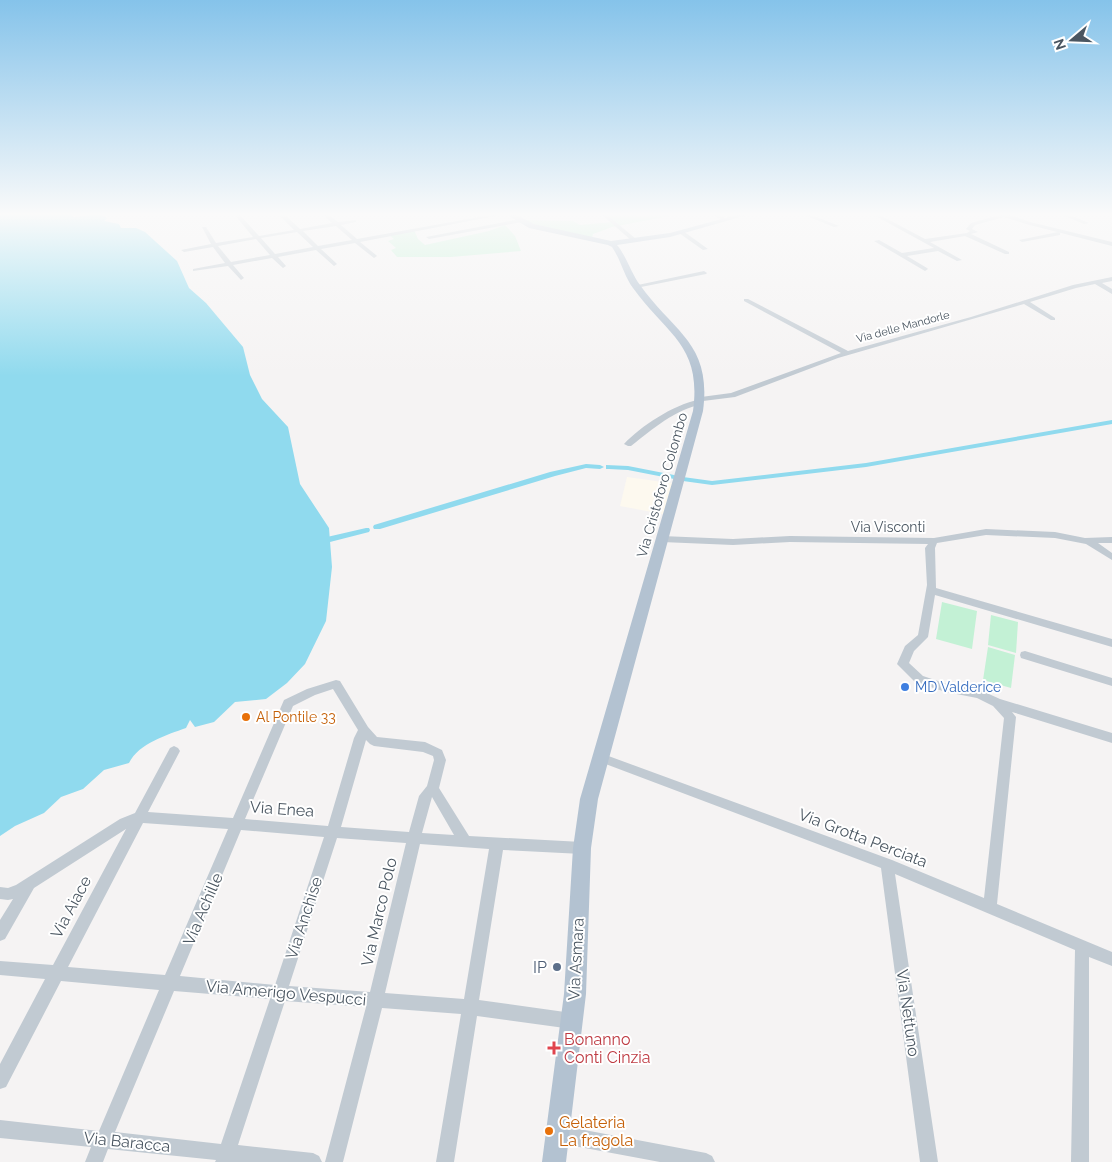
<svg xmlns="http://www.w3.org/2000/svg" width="1112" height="1162" viewBox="0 0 1112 1162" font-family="Raleway,sans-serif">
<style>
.commercial{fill:#fdf9ef}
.green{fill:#c3f1d5}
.water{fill:#90daee}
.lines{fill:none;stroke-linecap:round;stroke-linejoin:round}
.canal{fill:#90daee;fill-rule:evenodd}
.minor{fill:#c1cad2;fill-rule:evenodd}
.major{fill:#b3c2d1;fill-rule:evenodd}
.shop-dot{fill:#3f7fe0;stroke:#fff;stroke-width:2}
.food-dot{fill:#e8710a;stroke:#fff;stroke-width:2}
.service-dot{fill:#5c6f8a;stroke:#fff;stroke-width:2}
.health-dot{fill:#e0444e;stroke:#fff;stroke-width:2}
.labels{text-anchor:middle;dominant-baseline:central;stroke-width:4;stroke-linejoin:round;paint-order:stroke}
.far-street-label{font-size:11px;fill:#4a5661;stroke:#fff}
.street-label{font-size:14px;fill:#4a5661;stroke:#fff}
.shop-label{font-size:14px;fill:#366cbe;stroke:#fff;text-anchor:start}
.food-label{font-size:14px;fill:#c56008;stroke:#fff;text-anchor:start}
.near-street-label{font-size:16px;fill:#4a5661;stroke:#fff}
.near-service-label{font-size:16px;fill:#4e5e75;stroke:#fff;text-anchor:end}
.near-health-label{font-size:16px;fill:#be3a42;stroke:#fff;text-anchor:start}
.near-food-label{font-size:16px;fill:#c56008;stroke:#fff;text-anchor:start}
</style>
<rect width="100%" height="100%" fill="#f5f3f3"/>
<!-- commercial -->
<path class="commercial" d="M627 477 677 484 668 515 620 506Z"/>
<!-- green -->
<path class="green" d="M603 214H637L641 216 651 214H680L612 227 593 234 592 238 517 220 573 221 580 225 612 222Z
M505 225 515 236 521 251 451 257H397L391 250 396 248 388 241 394 239 388 234 414 230 418 239 425 245 489 231Z
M942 602 977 611 972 649 936 639Z
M991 615 1018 622 1016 653 988 645Z
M988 647 1015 655 1011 688 983 680Z"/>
<!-- water -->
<path class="water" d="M0 214H80L71 215 74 217 100 214 107 218 104 221 119 224 121 228H136L145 232 177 261 189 288 206 303 243 347 250 375 262 399 288 427 300 484 329 528 332 567 326 621 305 664 287 683 266 699 235 702 214 722 195 727 190 720 186 728C167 735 139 743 129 763L104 770 83 789 61 797 44 813 15 826 0 836Z"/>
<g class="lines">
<!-- canal -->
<path class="canal" d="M1112 420V424L866 467 712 485 683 481 679 479 683 477 712 481 866 463Z
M586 464 600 465 604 467 600 469 586 468 555 476 380 529H374L373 527 374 525 550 472Z
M606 465 628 466 674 475 678 477 674 479 628 470 609 469H606Z
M366 528H369L370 530 369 532 330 542 326 539 327 537Z"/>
<!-- minor -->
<path class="minor" d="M234 214H239L259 236 294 230 280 216V214H284L300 229 332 223 322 214H328L338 222 356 220V222L341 225 357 239 496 214H506L360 242 376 255 377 256 374 258 355 243 321 249 336 263 337 264 334 266 316 250 278 257 286 266 283 268 272 258 233 265 244 278 241 280 228 266 193 271V269L225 263 213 247 184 252 181 250 211 244 202 227H206L216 243 253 237ZM336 226 352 240 318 246 303 231ZM297 232 313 247 275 254 261 238ZM256 239 270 255 231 262 218 246Z
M601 214H606L636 239V241H632Z
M712 214H718L727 219 722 220Z
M802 214H809L839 226 834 227Z
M872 214H878L925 239 967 233 970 231 966 229 971 223 999 215V214H1007L1030 222 1112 242V246L1026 224 1004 217 975 225 972 229 978 232 971 234 1009 252V254H1005L965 236 930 242 962 260 957 261 938 251 907 256 927 268 928 269 925 271 874 241 879 240 902 253 934 248Z
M1060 214H1067L1089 223 1084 224Z
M520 219 522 220V222L429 239 426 237Z
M679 231H683L708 249 703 250 679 233Z
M1058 232 1060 233V235L1022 242 1019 240Z
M704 271 707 273 706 274 636 288 633 286Z
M1112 277V281L1102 283 1112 289V294L1095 284 1076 288 1030 302 1055 318V320H1051L1024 304 838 358 735 397 703 401V404C674 410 654 428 631 446H628L624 444C641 426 673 405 698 400V397H701L731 393 841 353 744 301V299H748L848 351 971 317 1073 285Z
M986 529 1055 532 1085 538 1112 537V543H1098L1112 553V560L1086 544 1055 538 986 535 937 543 935 548 936 588 1112 639V647L935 595 928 637 914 651 909 663 923 676 947 684 980 690 1000 699 1112 733V743L1012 712 1016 717 997 904 1112 952V966L1089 957V1162H1071L1075 950 895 874 938 1162H920L881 868 595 760 593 757 595 754 599 752 603 754 892 860 984 898 1004 718 993 706 977 698 946 692 915 682 897 664 905 646 918 635 927 585 925 548 928 544 790 542 733 545 662 542 657 539 662 536 733 539 790 536 934 538Z
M1025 651 1112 678V686L1021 658 1020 655 1021 652Z
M336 680 340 681 368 727 377 737 425 742 442 750 446 760 439 788 469 836 582 842 587 844 589 848 587 852 582 854 503 850 479 1000 572 1013 578 1015 580 1021 578 1027 572 1029 477 1016 454 1162H436L461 1014 382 1008 343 1162H325L366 1007 285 1001 238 1145 313 1153 319 1156 322 1162H215L216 1160 108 1149 103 1162H85L91 1147 0 1138V1120L99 1131 159 990 61 981 6 1087 0 1089V1064L45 979 0 975V961L53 965 126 829 34 888 5 939 0 941V920L13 899 8 900 0 899V887L8 888 16 885 120 819 135 813 170 748 174 746 178 748 180 751 148 812 233 818 284 700 307 689ZM333 689 358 730 354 738 328 826 245 819 293 706 315 695ZM366 740 370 744 374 746 423 752 433 756 434 760 427 786 419 796 409 832 341 827ZM432 797 454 835 422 833ZM143 823 228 829 165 975 68 967ZM241 830 324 837 275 985 180 976ZM337 838 406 843 370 992 289 986ZM420 844 489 849 464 999 385 993ZM174 991 270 999 221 1144 115 1132Z
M558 1125 706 1153 712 1156 715 1162H660L558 1143 552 1140 549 1134 552 1128Z"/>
<!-- major -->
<path class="major" d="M506 214H514L534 224 611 241 670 233 740 214H751L670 237 617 245C627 257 631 273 640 285 674 333 712 343 703 411L598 799 591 848 586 994 566 1162H542L564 994 573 848 580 799 693 411C702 345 667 335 633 288 624 276 621 260 612 247L608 245 529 228Z"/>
</g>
<!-- sky -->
<linearGradient id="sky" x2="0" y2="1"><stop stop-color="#85c3ea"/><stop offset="0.57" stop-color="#fafafa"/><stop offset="1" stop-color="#fafafa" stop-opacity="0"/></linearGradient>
<rect width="1112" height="376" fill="url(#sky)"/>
<!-- markers -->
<circle class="shop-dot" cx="905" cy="687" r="5"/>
<g class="food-dot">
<circle cx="246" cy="717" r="5"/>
<circle cx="549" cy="1131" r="5"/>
</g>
<circle class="service-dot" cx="557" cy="967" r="5"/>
<path class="health-dot" d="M551.5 1040.5h5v5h5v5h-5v5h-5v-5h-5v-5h5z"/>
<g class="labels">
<!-- far-street labels -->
<g class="far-street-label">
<text transform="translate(903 327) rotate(-15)">Via delle Mandorle</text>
</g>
<!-- street labels -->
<g class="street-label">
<text transform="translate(662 485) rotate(-74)">Via Cristoforo Colombo</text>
<text x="888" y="527">Via Visconti</text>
</g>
<!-- shop labels -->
<g class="shop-label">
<text x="915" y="687">MD Valderice</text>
</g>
<!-- food labels -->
<g class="food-label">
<text x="256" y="717">Al Pontile 33</text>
</g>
<!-- near-street labels -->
<g class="near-street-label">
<text transform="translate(282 809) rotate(4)">Via Enea</text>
<text transform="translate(863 838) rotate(21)">Via Grotta Perciata</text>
<text transform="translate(71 907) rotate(-62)">Via Aiace</text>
<text transform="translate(203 909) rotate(-67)">Via Achille</text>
<text transform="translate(379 912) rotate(-77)">Via Marco Polo</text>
<text transform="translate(304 918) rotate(-72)">Via Anchise</text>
<text transform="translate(576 959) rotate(-87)">Via Asmara</text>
<text transform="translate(286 993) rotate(5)">Via Amerigo Vespucci</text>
<text transform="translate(908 1013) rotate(82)">Via Nettuno</text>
<text transform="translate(127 1142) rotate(6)">Via Baracca</text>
</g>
<!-- near-service labels -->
<g class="near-service-label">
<text x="547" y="967">IP</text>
</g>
<!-- near-health labels -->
<g class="near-health-label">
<text x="564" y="1039">Bonanno<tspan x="564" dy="18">Conti Cinzia</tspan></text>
</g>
<!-- near-food labels -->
<g class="near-food-label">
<text x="559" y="1122">Gelateria<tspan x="559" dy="18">La fragola</tspan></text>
</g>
</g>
<!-- north arrow -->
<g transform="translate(1072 40) rotate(251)" stroke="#ffffff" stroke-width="4" paint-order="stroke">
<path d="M0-4L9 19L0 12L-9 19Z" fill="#4a5661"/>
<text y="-8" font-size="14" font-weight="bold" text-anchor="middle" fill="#4a5661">N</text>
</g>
</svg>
